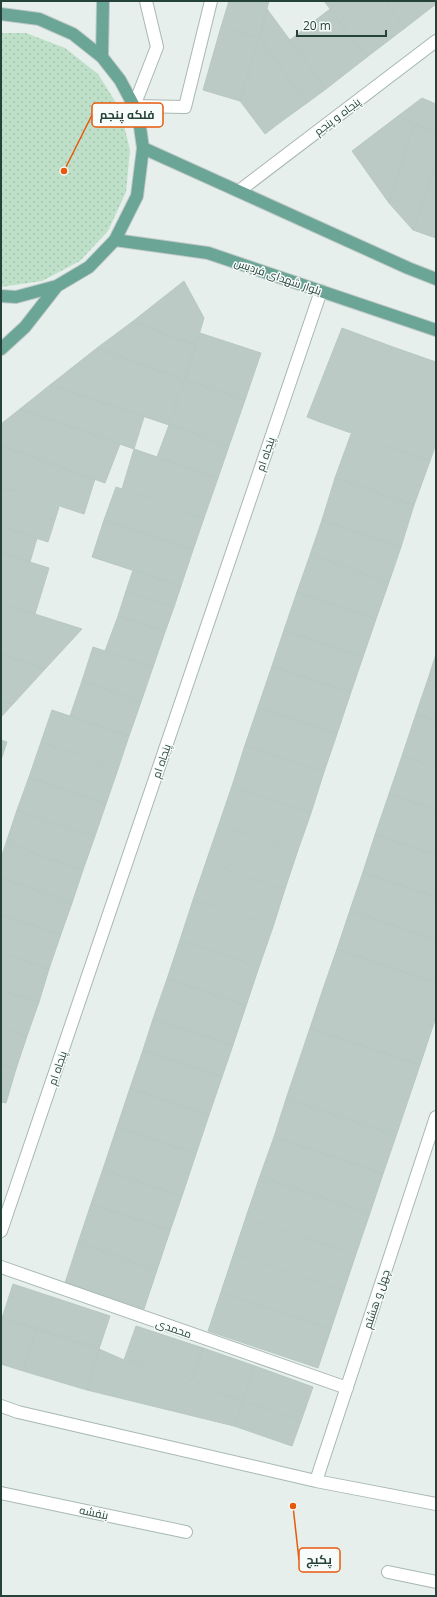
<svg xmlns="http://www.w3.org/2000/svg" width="437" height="1597" viewBox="0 0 437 1597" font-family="'Open Sans',Cairo,sans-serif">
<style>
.grass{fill:url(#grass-dots)}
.building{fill:#bbcac4;stroke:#b8c9c2}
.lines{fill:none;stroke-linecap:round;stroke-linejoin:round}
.minor-casing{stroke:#a8b8b2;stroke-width:14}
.major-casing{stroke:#c2cac8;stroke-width:14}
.minor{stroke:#fff;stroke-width:12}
.major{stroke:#6aa596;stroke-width:12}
.labels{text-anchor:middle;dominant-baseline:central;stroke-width:3;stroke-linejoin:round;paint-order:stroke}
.street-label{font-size:11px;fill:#24423a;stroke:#f7fbf9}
.leader{fill:none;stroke:#e8590c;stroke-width:1.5}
.callout-dot{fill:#e8590c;stroke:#f7fbf9;stroke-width:1.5}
.callout{fill:#f7fbf9;stroke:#e8590c;stroke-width:1.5}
.callout-label{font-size:12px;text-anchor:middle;font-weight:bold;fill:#24423a}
</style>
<defs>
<pattern id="grass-dots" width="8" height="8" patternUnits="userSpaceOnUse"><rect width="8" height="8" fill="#bfe0c8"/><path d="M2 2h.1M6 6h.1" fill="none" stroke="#a4c1ad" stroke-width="1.8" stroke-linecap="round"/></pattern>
</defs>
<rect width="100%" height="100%" fill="#e6efeb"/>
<!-- grass -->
<path class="grass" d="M1 33H26L65 48 98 74 120 109 130 150 126 192 108 231 80 261 42 281 1 287Z"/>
<!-- building -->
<path class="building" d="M229 1H269L259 38 221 27Z
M324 1H385L405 28 367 57Z
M385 1H436V4L405 28Z
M267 9 326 89 307 103 259 38Z
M330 9 367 57 326 89 290 40Z
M221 27 259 38 240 101 203 90Z
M259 38 307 103 282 121 248 75Z
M248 75 282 121 265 134 240 101Z
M422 98 436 104V132L414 124 398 116Z
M398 116 414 124 389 203 352 151Z
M414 124 436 132V163L413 230 389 203Z
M436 163V238L413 230Z
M184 281 204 318 196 345 132 322Z
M132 322 196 345 184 380 97 348Z
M342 328 393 347 320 422 307 417Z
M200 333 261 353 245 400 184 380Z
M393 347 436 362V444L430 461 320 422Z
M97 348 184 380 169 425 50 385Z
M184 380 245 400 229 446 169 425Z
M50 385 144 417 134 449 20 409Z
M20 409 120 444 105 483 1 446V424Z
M169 425 229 446 218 478 157 457Z
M351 434 430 461 414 505 335 478Z
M1 446 95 479 84 514 1 487Z
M134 449 218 478 204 518 122 489Z
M335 478 414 505 401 547 322 520Z
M1 487 59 507 48 542 1 527Z
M116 487 204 518 193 550 104 520Z
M104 520 193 550 181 586 92 557Z
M322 520 401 547 389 582 310 555Z
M1 527 37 538 30 562 1 553Z
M1 553 49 568 35 614 1 604Z
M310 555 389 582 376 619 297 592Z
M133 570 181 586 174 607 126 591Z
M126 591 174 607 165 632 118 616Z
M297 592 376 619 363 657 284 630Z
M1 604 35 614 82 629 45 669 1 654Z
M118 616 165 632 153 667 105 651Z
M284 630 363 657 351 692 272 666Z
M93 647 153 667 141 702 82 681Z
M1 654 45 669 13 704 1 701Z
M436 654V682L428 679Z
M272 666 351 692 337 734 258 707Z
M428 679 436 682V721L416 714Z
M82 681 141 702 129 736 70 716Z
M1 701 13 704 1 717Z
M258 707 337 734 324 772 245 745Z
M52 710 129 736 118 769 41 742Z
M416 714 436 721V768L402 756Z
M1 740 7 742 1 760Z
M41 742 118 769 106 804 29 777Z
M245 745 324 772 311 813 232 786Z
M402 756 436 768V810L389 794Z
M29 777 106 804 95 836 17 810Z
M232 786 311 813 298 850 219 824Z
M389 794 436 810V855L375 835Z
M17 810 95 836 83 870 6 843Z
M219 824 298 850 285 889 206 862Z
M375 835 436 855V897L363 872Z
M6 843 83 870 72 903 1 878V858Z
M206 862 285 889 273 927 193 900Z
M363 872 436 897V940L350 910Z
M1 878 72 903 61 934 1 915Z
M193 900 273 927 259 967 180 940Z
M350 910 436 940V983L337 949Z
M1 915 61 934 49 969 1 953Z
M180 940 259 967 246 1006 167 979Z
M337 949 436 983V1018L433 1026 323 989Z
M1 953 49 969 39 1002 1 991Z
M167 979 246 1006 233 1045 153 1019Z
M323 989 433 1026 420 1065 310 1028Z
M1 991 39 1002 27 1036 1 1028Z
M153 1019 233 1045 222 1077 143 1050Z
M1 1028 27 1036 16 1069 1 1064Z
M310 1028 420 1065 396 1136 286 1099Z
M143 1050 222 1077 209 1115 130 1088Z
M1 1064 16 1069 6 1103 1 1102Z
M130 1088 209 1115 196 1154 117 1127Z
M286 1099 396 1136 383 1174 274 1137Z
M117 1127 196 1154 182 1196 103 1169Z
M274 1137 383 1174 370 1213 260 1176Z
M103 1169 182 1196 170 1231 91 1204Z
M260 1176 370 1213 356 1254 246 1217Z
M91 1204 170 1231 157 1270 78 1243Z
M246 1217 356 1254 344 1290 234 1253Z
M78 1243 157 1270 144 1309 65 1283Z
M234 1253 344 1290 331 1329 221 1292Z
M13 1284 110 1316 99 1349 2 1318Z
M221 1292 331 1329 318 1368 208 1331Z
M2 1318 37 1328 23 1371 1 1364V1322Z
M136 1326 203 1348 191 1382 124 1360Z
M37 1328 99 1349 87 1390 23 1371Z
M203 1348 255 1366 243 1401 191 1382Z
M99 1349 124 1360 243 1401 234 1426 87 1390Z
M255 1366 313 1387 301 1421 243 1401Z
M243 1401 301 1421 292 1446 234 1426Z"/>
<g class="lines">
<!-- minor casing -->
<g class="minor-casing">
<path id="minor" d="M146 1 157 47 134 106 185 107 211 1
M239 191 436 41
M1 1231 321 291
M1 1267 347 1388
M1 1406 18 1412 316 1481 436 1504
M316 1481 436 1117
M1 1493 186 1532
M388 1572 436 1582"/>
</g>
<!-- major casing -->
<g class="major-casing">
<path id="major" d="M1 14 39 19 73 34 102 57 120 80 134 106 140 127 143 148 137 196 115 240 89 267 57 286 16 297 1 296
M102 57 103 1
M143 148 408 268 436 279
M115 240 208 253 436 330
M1 349 25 327 57 286"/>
</g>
<!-- minor -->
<use href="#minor" class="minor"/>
<!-- major -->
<use href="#major" class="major"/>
</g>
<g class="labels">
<!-- street labels -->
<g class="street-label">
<text transform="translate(337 116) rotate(-37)">پنجاه و پنجم</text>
<text transform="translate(278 276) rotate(19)">بلوار شهدای فردیس</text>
<text transform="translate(265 454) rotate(-71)">پنجاه ام</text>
<text transform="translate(161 761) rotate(-71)">پنجاه ام</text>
<text transform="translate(57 1068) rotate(-71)">پنجاه ام</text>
<text transform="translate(376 1299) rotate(-72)">چهل و هشتم</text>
<text transform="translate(174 1328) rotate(19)">محمدی</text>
<text transform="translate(94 1512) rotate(12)">بنفشه</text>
</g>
</g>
<!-- callouts -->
<path class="leader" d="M64 171L92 115M293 1506L299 1560"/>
<g class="callout-dot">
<circle cx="64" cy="171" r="4"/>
<circle cx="293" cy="1506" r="4"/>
</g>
<g class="callout">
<rect x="92" y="103" width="71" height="24" rx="4"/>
<rect x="299" y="1548" width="41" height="24" rx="4"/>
</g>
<g class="callout-label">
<text x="127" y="119">فلکه پنجم</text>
<text x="319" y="1564">پکیج</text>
</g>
<!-- border -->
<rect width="437" height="1597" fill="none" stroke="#24423a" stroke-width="4"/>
<!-- scale -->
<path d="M297 30v6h89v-6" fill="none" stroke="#24423a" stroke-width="2"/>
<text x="303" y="30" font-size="12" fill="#24423a" stroke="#f7fbf9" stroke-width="3" paint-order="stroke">20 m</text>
</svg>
